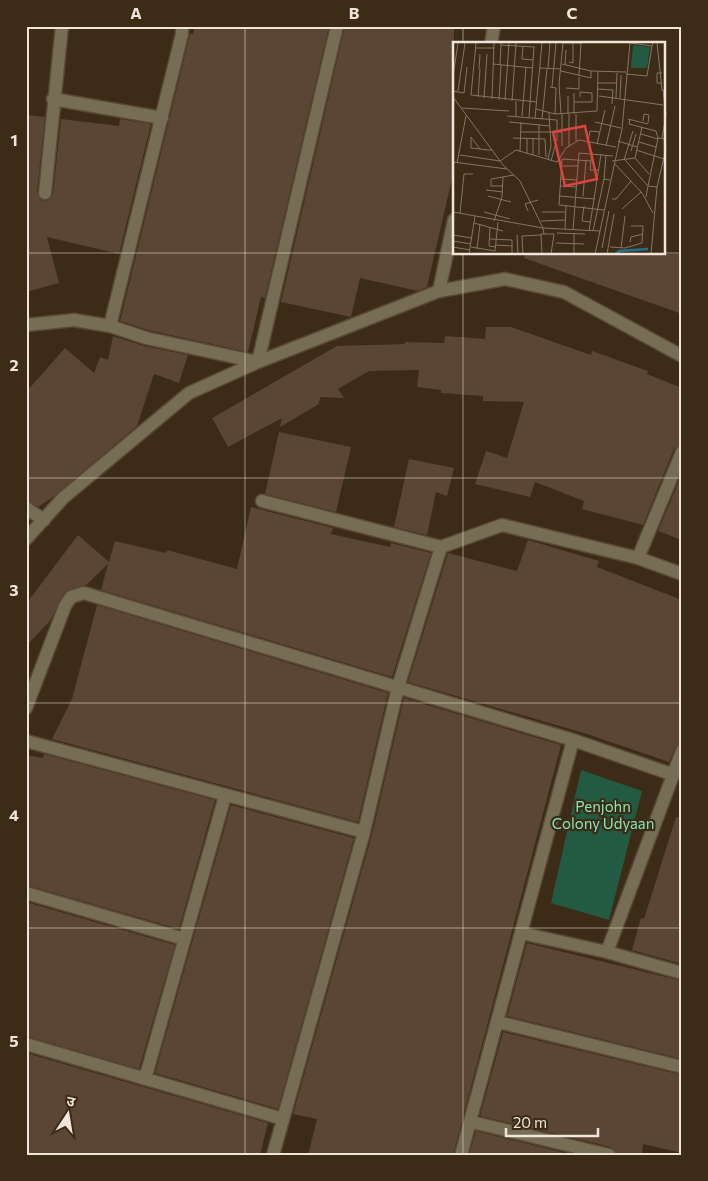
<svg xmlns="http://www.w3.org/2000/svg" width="708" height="1181" viewBox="0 0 708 1181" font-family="Commissioner,'Noto Sans Devanagari',sans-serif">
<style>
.green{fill:#225b42}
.building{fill:#5b4534}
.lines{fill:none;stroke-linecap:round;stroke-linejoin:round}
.minor-casing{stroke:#594936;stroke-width:15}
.minor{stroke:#776d55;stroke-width:12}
.grid{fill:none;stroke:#f1e5d9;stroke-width:1;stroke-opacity:0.55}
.labels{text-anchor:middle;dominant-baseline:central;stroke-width:4.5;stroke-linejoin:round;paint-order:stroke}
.park-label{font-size:15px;fill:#84e6b8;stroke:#3c2b17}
.inset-river{fill:none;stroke:#286e8e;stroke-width:2.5}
.inset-road{fill:none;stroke:#847565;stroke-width:1}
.view{fill:#da4443;fill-opacity:0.15;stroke:#da4443;stroke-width:2.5}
.inset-edge{fill:none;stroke:#f1e5d9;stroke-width:2.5}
.neatline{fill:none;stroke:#f1e5d9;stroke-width:2}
.grid-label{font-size:16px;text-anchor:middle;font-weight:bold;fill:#f1e5d9}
</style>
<rect width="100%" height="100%" fill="#3c2b17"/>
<!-- green -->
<path class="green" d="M581 770 642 791 609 920 551 903Z"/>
<!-- building -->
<path class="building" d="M195 26H329L265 298 261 297 248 352 148 330 120 321 190 34H193Z
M345 26H454V170L427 287 418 291 360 278 351 317 281 302Z
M26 115 45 117 37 192 40 199 45 201 51 198 53 194 61 119 119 126 120 119 151 124 119 254 47 237 59 283 26 292Z
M525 254H682V314L524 258Z
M486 327H511L591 355 592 351 648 371 647 374 682 388V444L674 449 643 525 582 509 584 501 535 482 530 497 475 484 486 451 507 458 524 402 483 401V396L441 393V390L417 387 419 370 369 371 338 389 344 398 320 397 319 404 280 427 282 418 228 447 212 418 337 346 405 344V342L444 343 445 336 485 339Z
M113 336 144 346 188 355 179 383 154 374 137 426 53 497 38 507 26 500 27 391 65 348 94 373 100 357 108 360Z
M279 432 351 447 336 512 265 494Z
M409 459 454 468 447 496 436 492 427 535 394 527Z
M682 474V540L658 531Z
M251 507 333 528 331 534 390 547 391 543 431 553 392 677 101 590 108 564 86 585 65 592 50 621 26 646V604L78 535 109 562 115 541 166 553 167 550 237 569Z
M528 540 599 561 597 567 682 600V743L675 748 669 762 587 734 408 682 448 553 517 571Z
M97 605 388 693 358 822 52 739 72 699Z
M404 698 561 745 453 1155H308L317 1119 293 1114 372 834Z
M44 754 215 800 179 929 26 885V755L43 758Z
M231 805 354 838 278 1109 155 1073Z
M676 817 682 818V964L632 950 641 918 644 919Z
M26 902 175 945 139 1069 26 1036Z
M527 943 682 981V1059L507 1016Z
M503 1032 682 1075V1153L643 1144 642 1155H617L611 1147 480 1116Z
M26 1053 268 1123 260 1155H26Z
M476 1131 573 1155H469Z"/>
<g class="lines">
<!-- minor casing -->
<g class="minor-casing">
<path id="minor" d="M491 44 494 26
M53 99 162 118
M45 193 62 26
M439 291 454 220
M26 325 74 320 110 326 146 338 258 362
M110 326 182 34V26
M258 362 337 26
M262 501 441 547
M26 508 44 520
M26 539 63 498 189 393 258 362 439 291 505 279 564 292 682 356
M638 558 682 452
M26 708 65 606 71 597 84 593 573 740 674 775
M26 741 364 832
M682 751 607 952 682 973
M26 893 184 939
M521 933 607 952
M498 1022 682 1067
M26 1044 283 1119
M145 1079 225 796
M472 1122 609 1155
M273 1155 364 832 398 687 441 547 502 525 638 558 682 574
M461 1155 573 740"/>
</g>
<!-- minor -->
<use href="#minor" class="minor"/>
</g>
<!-- grid -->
<path class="grid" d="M245 26V1155M463 26V44M26 253H454M664 253H682M463 254V1155M26 478H682M26 703H682M26 928H682"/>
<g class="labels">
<!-- park labels -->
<g class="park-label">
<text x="603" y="806">Penjohn<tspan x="603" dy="17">Colony Udyaan</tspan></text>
</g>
</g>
<!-- overview -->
<g transform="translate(453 42)">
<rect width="212" height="212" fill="#3c2b17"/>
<path d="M180 3 197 5 194 26H178Z" fill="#225b42"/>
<path class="inset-river" d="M163 212 166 209 195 207"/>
<path class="inset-road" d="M23 1 18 53 84 60M110 1H128M177 1 199 4 200 1M204 1 209 48 213 49M48 3 82 5M70 4 69 17 80 18M22 6H41M116 20 120 21V1M40 22 80 26M109 22 138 29 173 30M47 23 48 1M112 23 113 8M87 26 108 27M95 26 97 1M26 27 27 12M108 29 138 36V29M209 31H204V41H209M173 32 194 34 199 4M0 34 5 1M126 34 128 1M145 41H164M97 45 103 46 102 72M99 45 103 1M113 46 126 47V35M145 47 160 48 159 62M210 48 213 73M0 49 11 51 14 25M5 49 12 1M121 51V72M115 54V72M146 54 210 63M0 55 50 123 67 139 90 186 147 189 142 212M25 55 27 27M127 55V50L139 51M31 56 34 12M163 56 164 31M167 56 168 33M39 57 41 1M46 58 48 23M52 58 56 1M59 59 63 1M121 60H139V51M9 66 56 69M83 67 102 72 144 69 145 29M108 72 106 42 110 1M123 72V99M54 74 104 78V99M69 74 73 25M63 75V59M76 75 81 5M82 76 89 1M89 77 94 27M175 77 195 82M177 77 176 82 203 89 205 96 213 97M190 79 191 72 196 73 195 81M56 80 97 84M142 80 168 86M86 82V113M189 85 182 116 196 132M67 90H109M188 92 205 97M60 96 92 97 93 115M74 96V112M80 96V113M209 96 213 73M165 99 184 105M135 100 137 89 147 90M186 100 203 105M144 102 152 68M109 104V72M116 104V72M153 104 162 64M27 107 18 95V106L27 107 35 108H39M183 108 211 117M178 109 183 92M67 110 68 80M139 110 137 128H146M7 113 47 119 63 108 104 120 113 106 126 98 163 105M95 117 98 104 96 71M171 118 180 89M172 118 195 144M98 119 102 104M138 119 109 117 106 163 151 168M159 119 182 116M0 120 54 127M4 121 13 74M161 121 189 151 200 171M108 124H125M107 137 124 138M151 137 153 113M50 144H38V137L61 133M107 144 124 145M195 144 205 96M33 148 50 150M35 154 58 160M106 154 142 157M130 154 133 118M193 155 195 144 204 145M159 157H163L178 139M131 164 129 179 137 180M169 167 188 150M75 169 72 162 85 158M0 170 90 186 91 192M31 170 57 177M89 170H112M7 171 11 132H20M41 179 49 155 50 135M88 179 112 178M21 181 50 189M37 185 36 204 43 205M112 187 113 163M120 188 126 111 160 114M136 189 148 112M140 189 151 137 157 138M147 189 169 87 177 1M104 191 132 192M88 192H101L98 212M88 192 89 212M0 193 19 196M64 193 65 212M37 197 59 198V212M0 199 18 202M177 200 178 195 190 192M103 201 131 202M43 203 59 204M0 205 17 208M18 205 42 209 45 180M157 205 172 206 189 201 190 184H178M149 206 156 169M168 206 172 174M24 207 27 182M16 212 22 174M70 212 69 194 88 193M121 212V191M154 212 161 172M198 212 204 145 213 107"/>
<path class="view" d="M132 84 144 137 112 144 100 90Z"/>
<rect width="212" height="212" class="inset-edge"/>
</g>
<!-- border -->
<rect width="708" height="1181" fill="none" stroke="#3c2b17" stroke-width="55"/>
<!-- north arrow -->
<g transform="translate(68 1114) rotate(12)" stroke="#3c2b17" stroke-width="4" paint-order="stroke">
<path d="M0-4L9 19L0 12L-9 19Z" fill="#f1e5d9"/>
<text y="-8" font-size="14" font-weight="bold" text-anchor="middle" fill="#f1e5d9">उ</text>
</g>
<!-- scale -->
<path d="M506 1128v8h92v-8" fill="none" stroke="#f1e5d9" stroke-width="2.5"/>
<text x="513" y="1128" font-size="15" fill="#f1e5d9" stroke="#3c2b17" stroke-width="4" paint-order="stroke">20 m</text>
<rect x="28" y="28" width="652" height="1126" class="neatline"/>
<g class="grid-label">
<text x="136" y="19">A</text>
<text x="354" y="19">B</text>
<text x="572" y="19">C</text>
<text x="14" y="146">1</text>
<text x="14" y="371">2</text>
<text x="14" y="596">3</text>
<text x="14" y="821">4</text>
<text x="14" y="1047">5</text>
</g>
</svg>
